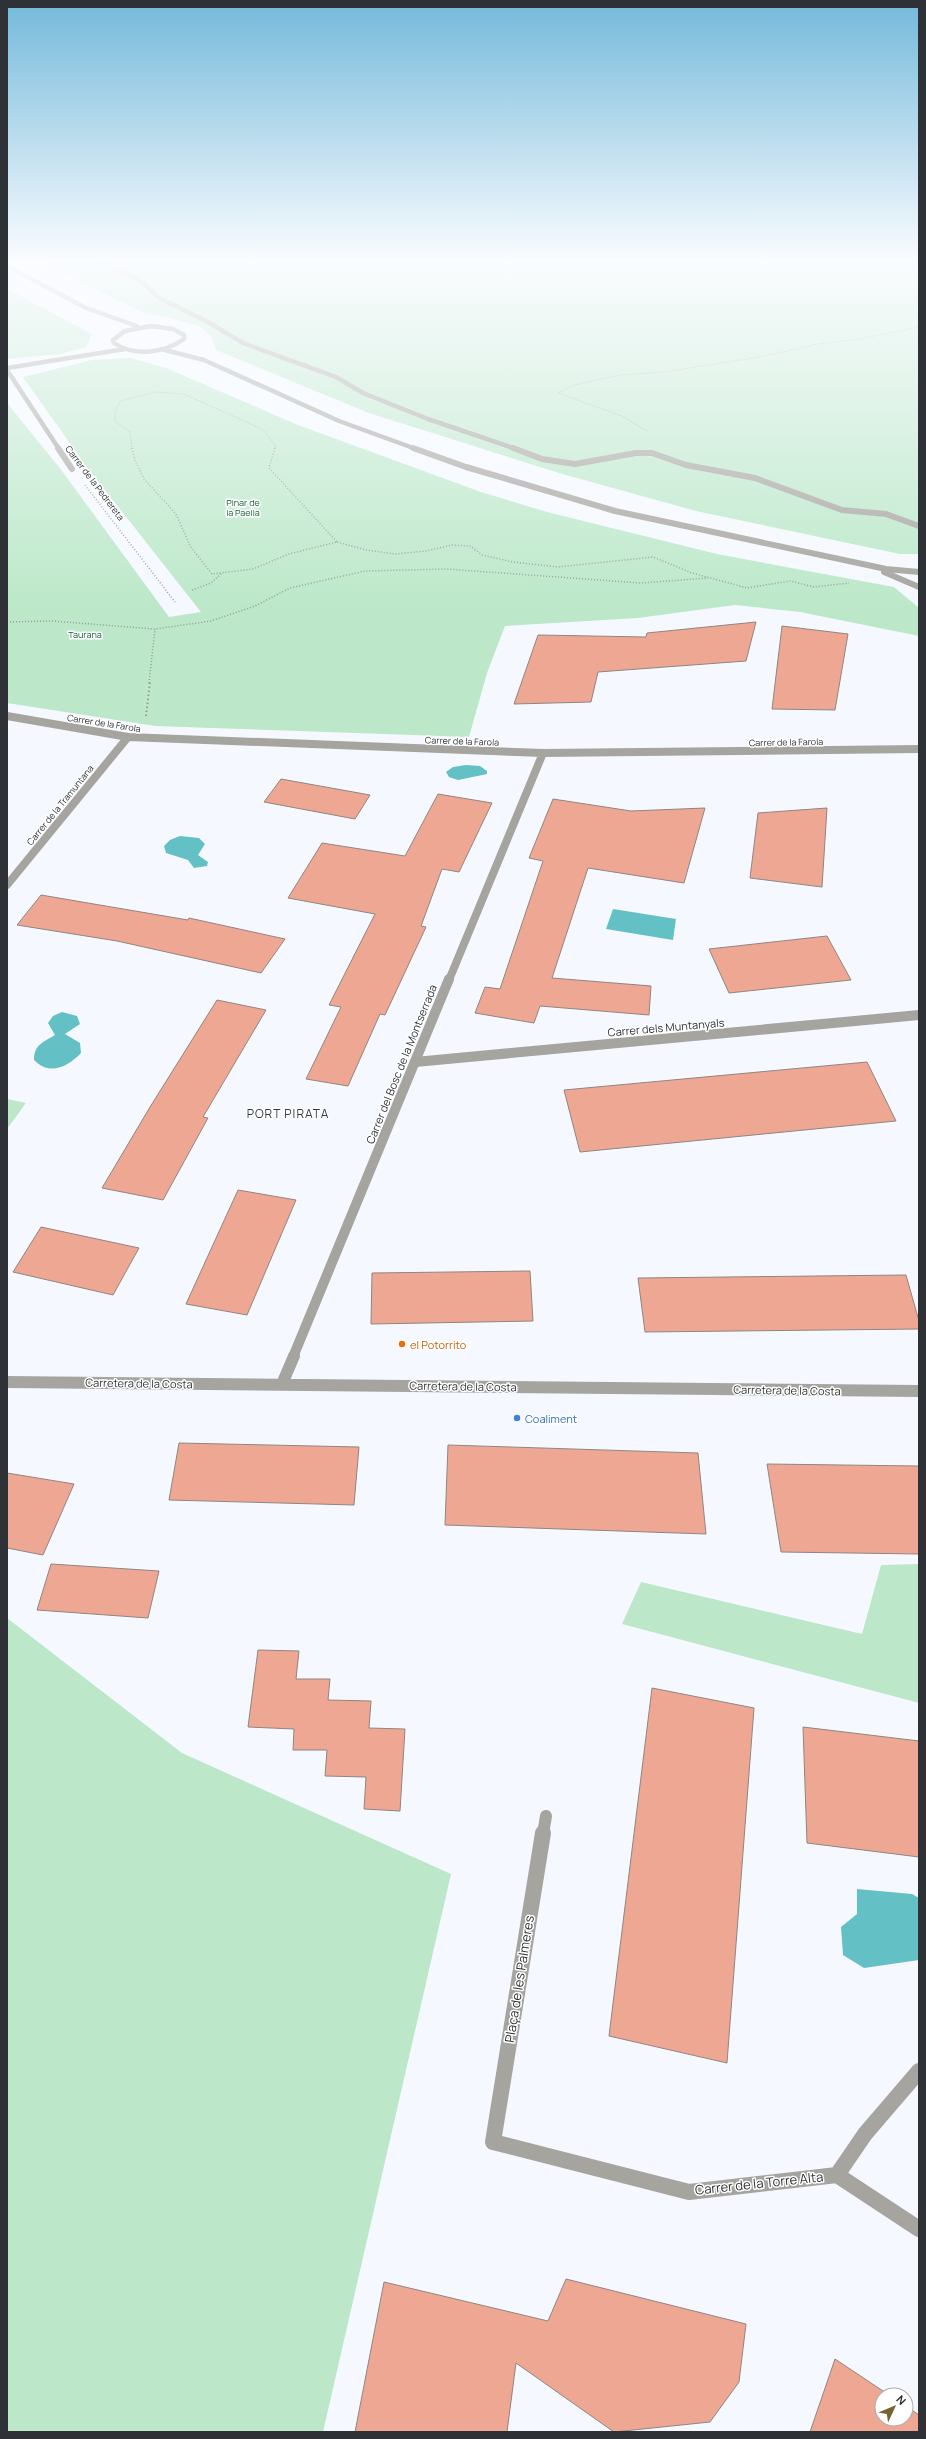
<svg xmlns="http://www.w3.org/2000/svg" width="926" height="2439" viewBox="0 0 926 2439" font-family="Manrope,sans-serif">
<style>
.green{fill:#bce8c9}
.water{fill:#63c0c5}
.building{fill:#eda792;stroke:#918581}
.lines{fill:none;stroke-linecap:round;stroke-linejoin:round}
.path-far2{stroke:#95999e;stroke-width:1;stroke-dasharray:1 1.5;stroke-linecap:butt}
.path-far1{stroke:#95999e;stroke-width:1.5;stroke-dasharray:1 2;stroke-linecap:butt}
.path{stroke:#95999e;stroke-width:2;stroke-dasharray:1.5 2.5;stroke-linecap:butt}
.minor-far5{stroke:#a6a49f;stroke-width:4.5}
.minor-far4{stroke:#a6a49f;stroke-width:6}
.minor-far3{stroke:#a6a49f;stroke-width:8}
.minor-far2{stroke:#a6a49f;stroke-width:10}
.minor-far1{stroke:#a6a49f;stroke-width:12}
.minor{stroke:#a6a49f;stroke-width:16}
.food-dot{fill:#e8710a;stroke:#fff;stroke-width:1.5}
.shop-dot{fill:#3f7fe0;stroke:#fff;stroke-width:1.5}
.labels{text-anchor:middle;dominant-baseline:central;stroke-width:3;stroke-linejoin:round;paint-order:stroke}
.far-street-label{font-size:9px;fill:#2e3135;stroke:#fff}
.far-park-label{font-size:9px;fill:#175d36;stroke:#fff}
.street-label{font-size:11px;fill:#2e3135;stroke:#fff}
.food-label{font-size:11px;fill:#c56008;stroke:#fff;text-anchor:start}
.shop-label{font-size:11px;fill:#366cbe;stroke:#fff;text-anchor:start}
.neighbourhood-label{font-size:12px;letter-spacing:1px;fill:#363b43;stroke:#fff}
.near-street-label{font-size:13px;fill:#2e3135;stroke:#fff}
</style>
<rect width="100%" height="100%" fill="#f5f9ff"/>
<!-- green -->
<path class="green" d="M44 263H919V554H900L696 511 559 473 369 413 216 350 211 336 199 326 168 317 146 314Z
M7 289 92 334 86 347 60 354 7 359Z
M131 358 166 368 298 425 481 492 547 512 717 554 894 587 919 608V636L800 612 735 605 638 618 505 626 487 673 469 737 155 726 7 703V403L62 471 169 617 201 612 86 466 23 377 92 360Z
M7 1099 26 1103 7 1129Z
M919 1564V1703L622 1624 641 1582 862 1634 881 1565Z
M7 1618 182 1753 451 1874 323 2432H7Z"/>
<!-- water -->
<path class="water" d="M466 765 480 766 487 771V774L458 780 449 777 446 772 453 767Z
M180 836 199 838 205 844 198 855 208 862 207 866 194 868 188 860 166 853 164 846 170 840Z
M613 909 676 919 673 940 606 929Z
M62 1012 77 1016 80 1024 65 1034 80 1043 81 1053C68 1067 49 1076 34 1060 34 1044 44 1042 55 1035L48 1023 53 1016Z
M857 1889 912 1894 919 1898V1960L864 1968 843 1955 841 1927 857 1914Z"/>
<!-- building -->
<path class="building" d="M756 622 746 661 598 672 591 702 514 704 538 635 646 637 647 633Z
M782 626 848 634 835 710 772 709Z
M281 779 370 795 355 819 264 802Z
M438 794 492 803 459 872 442 869 421 926 426 927 385 1015 380 1014 348 1086 306 1079 341 1007 329 1005 375 914 288 898 322 843 405 856Z
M553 799 631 811 705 808 684 883 588 868 552 978 651 986 649 1015 540 1006 534 1023 475 1013 485 987 500 989 543 861 529 858Z
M827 808 822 887 750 878 758 813Z
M41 895 188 920 189 918 285 939 261 973 117 941 17 925Z
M827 936 851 980 729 993 709 949Z
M217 1000 266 1010 203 1117 208 1118 163 1200 102 1188 150 1107Z
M867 1062 896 1121 580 1152 564 1090Z
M238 1190 296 1200 247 1315 186 1304Z
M41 1227 139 1248 113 1295 13 1272Z
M530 1271 533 1321 371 1324 372 1273Z
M906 1275 919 1321V1329L645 1332 638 1278Z
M179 1443 359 1447 354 1505 169 1500Z
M448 1445 698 1453 706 1534 445 1525Z
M767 1464 919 1466V1554L781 1552Z
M7 1473 74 1484 43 1555 7 1548Z
M51 1564 159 1571 148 1618 37 1610Z
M258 1650 299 1651 296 1679H330L328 1700 371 1701 369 1728 405 1729 400 1811 364 1809 366 1777 325 1776 327 1750H293L294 1729 248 1727Z
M652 1688 754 1708 727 2063 609 2036Z
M803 1727 919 1741V1857L807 1843Z
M566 2279 746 2324 739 2382 710 2422 614 2432 516 2363 507 2432H355L384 2282 548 2321Z
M835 2359 889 2395H882V2419H906V2406L919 2415V2432H810Z"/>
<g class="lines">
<!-- path-far2 -->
<path class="path-far2" d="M647 431 622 416 558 393 574 385 620 375 664 372 760 357 818 344 859 339 919 327
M132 449 130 432 115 421V412L120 401 156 392 184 394 262 429 276 446 275 449"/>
<!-- path-far1 -->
<path class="path-far1" d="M132 448 135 460 144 479 176 514 190 546 212 574 253 569 289 554 337 542
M275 448 269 468 337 542
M85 485 175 602
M337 542 366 550 395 554 426 551 452 545 470 546 482 555 513 562 558 567 653 557 692 573 747 588 790 581 814 587 849 583
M192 590 211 583 222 573
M7 622 52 621 155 629 211 621 255 606 290 588 365 571 446 569 641 583 708 578
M149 683 155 629"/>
<!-- path -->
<path class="path" d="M146 716 150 682"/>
<!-- minor-far5 -->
<path class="minor-far5" d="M103 263 138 279 161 299 208 322 243 343 336 377 363 393 428 419 516 449
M7 266 86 308 137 326
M151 326 173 329 184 335V339C164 353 135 357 114 343L113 340 125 331Z
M161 349 204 360 339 421 416 449
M7 368 125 349
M7 370 59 449"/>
<!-- minor-far4 -->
<path class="minor-far4" d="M58 448 72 469
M413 448 466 467 615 511 886 569 919 572
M513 448 542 459 575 464 636 453H652L686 465 755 478 842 510 886 514 919 526
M884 572 919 587"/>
<!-- minor-far3 -->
<path class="minor-far3" d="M7 716 128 737 543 753 919 749
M7 885 128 737
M449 980 543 753"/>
<!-- minor-far2 -->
<path class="minor-far2" d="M415 1062 919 1015
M293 1357 449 979"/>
<!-- minor-far1 -->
<path class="minor-far1" d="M7 1382 919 1391
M282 1384 294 1356
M543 1834 546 1816"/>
<!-- minor -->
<path class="minor" d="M543 1833 493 2142 689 2192 837 2175 919 2229
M837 2175 865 2134 919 2071"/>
</g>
<!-- sky -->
<linearGradient id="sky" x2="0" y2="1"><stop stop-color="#73b9da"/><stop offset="0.43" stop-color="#fafcff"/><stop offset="1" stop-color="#fafcff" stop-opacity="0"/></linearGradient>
<rect width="926" height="605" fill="url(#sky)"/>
<!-- markers -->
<circle class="food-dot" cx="402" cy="1344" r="4"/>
<circle class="shop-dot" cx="517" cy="1418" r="4"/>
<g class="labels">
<!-- far-street labels -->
<g class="far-street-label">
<text transform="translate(95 483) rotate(53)">Carrer de la Pedrereta</text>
<text transform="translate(104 723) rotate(9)">Carrer de la Farola</text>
<text transform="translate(462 741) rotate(2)">Carrer de la Farola</text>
<text transform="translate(786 742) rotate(-1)">Carrer de la Farola</text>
<text transform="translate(60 805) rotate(-51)">Carrer de la Tramuntana</text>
</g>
<!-- far-park labels -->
<g class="far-park-label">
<text x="243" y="502">Pinar de<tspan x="243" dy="10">la Paella</tspan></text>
<text x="85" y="634">Taurana</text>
</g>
<!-- street labels -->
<g class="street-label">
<text transform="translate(666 1027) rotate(-5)">Carrer dels Muntanyals</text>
<text transform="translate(401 1064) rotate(-68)">Carrer del Bosc de la Montserrada</text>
<text transform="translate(139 1383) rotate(1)">Carretera de la Costa</text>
<text transform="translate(463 1386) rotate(1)">Carretera de la Costa</text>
<text transform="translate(787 1390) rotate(1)">Carretera de la Costa</text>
</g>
<!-- food labels -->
<g class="food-label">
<text x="410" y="1344">el Potorrito</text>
</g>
<!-- shop labels -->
<g class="shop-label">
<text x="525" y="1418">Coaliment</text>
</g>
<!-- neighbourhood labels -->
<g class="neighbourhood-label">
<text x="288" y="1113">PORT PIRATA</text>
</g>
<!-- near-street labels -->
<g class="near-street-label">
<text transform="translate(519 1979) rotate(-81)">Plaça de les Palmeres</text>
<text transform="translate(759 2183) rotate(-6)">Carrer de la Torre Alta</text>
</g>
</g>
<!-- border -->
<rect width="926" height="2439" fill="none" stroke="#2e3135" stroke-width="16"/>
<!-- north arrow -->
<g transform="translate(894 2407) rotate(46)"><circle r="19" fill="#ffffff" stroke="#abadae"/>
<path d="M0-3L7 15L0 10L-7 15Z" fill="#766332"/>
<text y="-6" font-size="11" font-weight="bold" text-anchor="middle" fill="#2e3135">N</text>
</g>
</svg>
